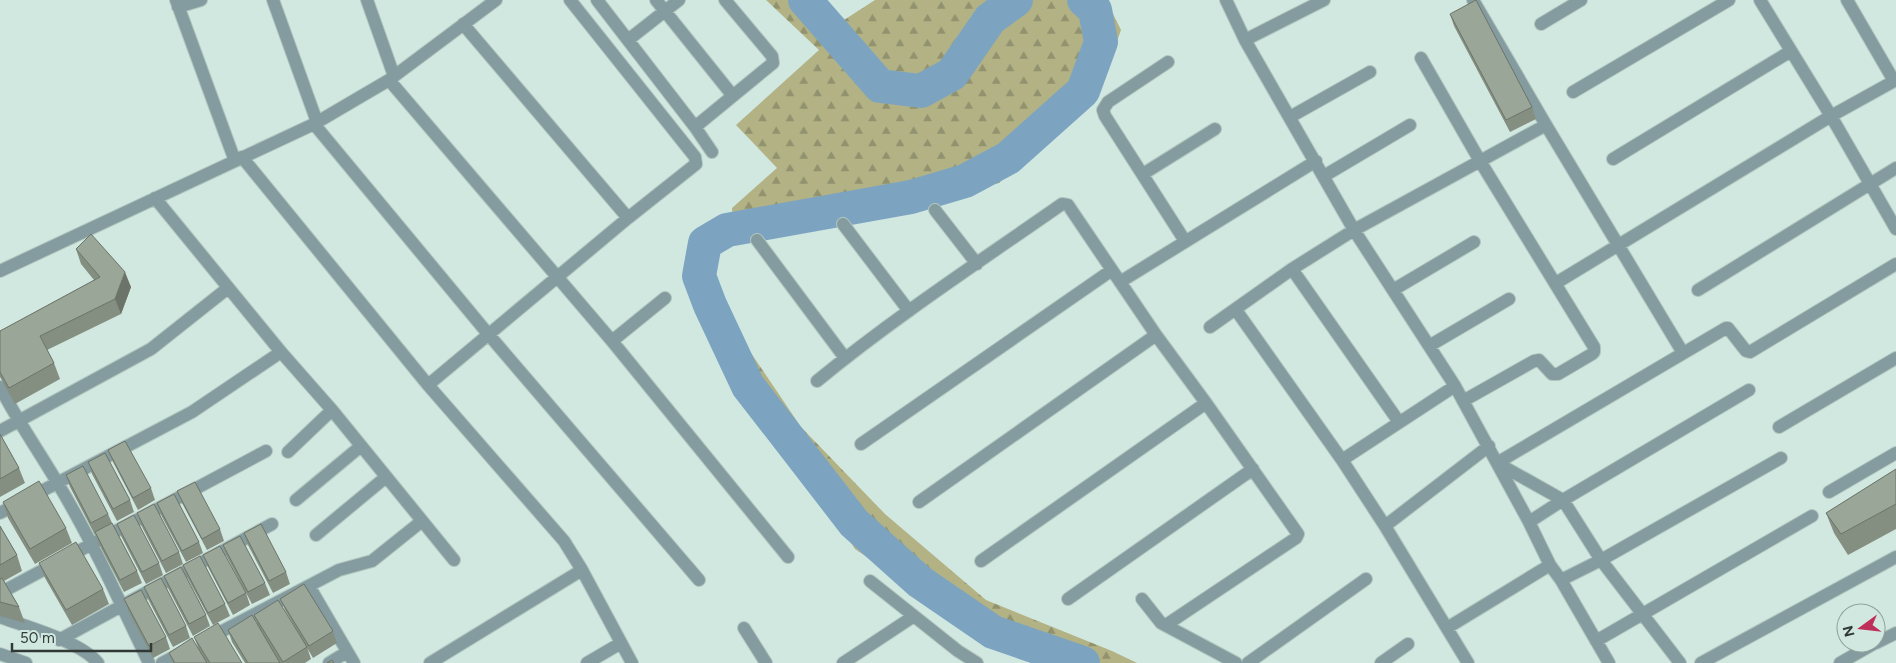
<svg xmlns="http://www.w3.org/2000/svg" width="1896" height="663" viewBox="0 0 1896 663" font-family="Figtree,sans-serif">
<style>
.forest{fill:url(#forest-firs)}
.lines{fill:none;stroke-linecap:round;stroke-linejoin:round}
.river{stroke:#7ca4c1;stroke-width:34}
.minor-casing{stroke:#b1c5be;stroke-width:14}
.minor{stroke:#849c9f;stroke-width:12}
.wall{fill:#848f82}
.shaded-wall{fill:#6c746a}
.building{fill:#9aa697;stroke:#6c746a}
</style>
<defs>
<pattern id="forest-firs" width="22" height="20" patternUnits="userSpaceOnUse" patternTransform="scale(1.25)"><rect width="22" height="20" fill="#b2b285"/><path d="M5 1l3.5 6h-7zM16 11l3.5 6h-7z" fill="#91926e"/></pattern>
</defs>
<rect width="100%" height="100%" fill="#d1e8e0"/>
<!-- forest -->
<path class="forest" d="M766 0H824L844 20 875 0H1106L1121 30 1103 80 1046 139 999 183 785 231 734 240 732 208 777 168 736 125 819 50Z
M691 303 726 316 801 427 885 514 986 600 1112 651 1137 663H1050L975 630 855 549 827 504 735 374Z"/>
<g class="lines">
<!-- river -->
<path class="river" d="M805 0 880 86 921 91 952 74 990 19 1016 0
M1083 663 993 632 920 582 854 523 748 386 710 305 699 276 705 243 727 230 911 197 965 181 1008 158 1083 91 1101 42 1095 10 1084 0"/>
<!-- minor casing -->
<g class="minor-casing">
<path id="minor" d="M176 0 235 161
M273 0 317 122
M367 0 394 76
M597 0 695 127 712 152
M656 0 733 96
M1226 0 1245 40 1354 230 1455 386 1529 522 1550 565 1561 580 1609 663
M1473 0 1546 125 1683 353
M1760 0 1831 116 1896 229
M1847 0 1894 81
M178 7 201 0
M463 24 628 218
M1541 24 1581 0
M628 40 679 0
M1245 40 1324 0
M1421 58 1480 161 1594 347V352L1592 354 1558 374H1552L1539 360 1534 361 1463 401
M1168 62 1108 102 1103 110 1105 116 1185 241
M389 80 612 341 788 557
M1573 92 1729 0
M1290 117 1370 72
M314 124 489 335 699 580
M695 127 773 63 772 56 725 0
M242 157 428 385 564 541 582 570 632 663
M1613 159 1791 51
M1143 174 1215 129
M1324 176 1410 125
M155 198 281 352 332 410 454 560
M935 210 977 264
M843 224 909 311
M757 240 845 358
M1292 269 1399 422
M0 271 314 124 389 80 496 0
M1120 282 1316 161
M1556 283 1831 116 1896 80
M1393 290 1474 242
M1698 290 1896 168
M1236 310 1342 460 1385 526 1468 663
M1210 327 1292 269 1354 230 1546 125
M612 341 665 298
M1429 346 1509 299
M817 381C895 317 979 262 1062 204L1068 205 1156 335 1206 403 1298 534 1296 538 1166 625
M428 385 628 218 696 164 695 157 570 0
M0 387C17 420 38 450 57 482 92 540 120 602 149 663
M1779 427 1896 358
M0 431 151 349 228 288
M861 444 1112 270
M288 452 332 410
M1342 460 1455 386
M1497 463 1726 328H1728L1746 351 1750 352 1896 264
M1497 463 1563 500 1601 560 1680 663
M1829 492 1896 453
M296 500 361 446
M919 502 1156 335
M0 513 192 412 281 352
M1529 522 1563 500 1749 390
M1385 526 1489 446
M316 535 386 477
M981 561 1206 403
M1561 580 1601 560 1781 458
M870 581 958 651 977 663
M309 586 354 663
M0 593 266 451
M1068 599 1253 469
M1142 599 1161 623 1236 663
M0 617C27 627 80 641 98 663
M744 628 766 663
M1447 628 1550 565
M209 638 339 570 372 561 422 521
M59 640 272 524
M1596 641 1812 516
M1876 643 1896 633
M0 654 26 663
M162 663 185 651
M329 663 347 652
M430 663 582 570
M587 663 621 643
M843 663 914 616
M1248 663 1366 579
M1381 663 1408 644
M1701 663 1896 557
M1840 663 1875 643"/>
</g>
<!-- minor -->
<use href="#minor" class="minor"/>
</g>
<!-- wall -->
<path class="wall" d="M1450 14 1532 107 1536 119 1510 132 1454 26Z
M76 249 131 287 121 314 47 350 54 363 60 379 15 404 0 377V331L94 280 81 264Z
M0 434 19 468 25 483 0 497Z
M108 450 151 488 155 500 138 510 113 462Z
M88 462 130 500 134 512 117 521 92 474Z
M1896 469V529L1848 555 1834 533 1826 513Z
M66 475 108 514 112 523 137 571 142 583 124 592 99 544 96 534 95 535 70 487Z
M177 491 220 529 224 541 207 550 182 503Z
M3 502 66 528 72 543 35 564 8 518Z
M157 503 199 542 203 553 186 562 161 515Z
M137 513 179 552 183 564 166 573 141 525Z
M117 524 159 563 163 575 146 584 121 536Z
M0 526 17 555 22 571 4 581 19 607 25 623 0 616Z
M244 534 286 572 290 584 273 593 248 545Z
M223 545 265 583 270 595 252 604 227 557Z
M203 555 246 593 250 605 233 615 208 567Z
M39 563 103 589 109 604 72 625 45 578Z
M183 565 225 604 230 616 213 625 187 577Z
M164 576 206 615 210 626 193 636 168 588Z
M144 587 186 626 190 638 173 647 148 599Z
M124 599 166 637 170 649 153 658 128 610Z
M280 599 333 631 337 643 313 658 285 610Z
M254 615 307 647 311 659 305 663H245L232 642 228 630 258 626Z
M194 637 242 663H173L169 653 198 647Z"/>
<!-- shaded-wall -->
<path class="shaded-wall" d="M125 272 131 287 121 314 115 299Z"/>
<!-- building -->
<path class="building" d="M1476 0 1532 107 1506 120 1450 14Z
M91 234 125 272 115 299 40 336 54 363 9 388 0 372V331L100 277 76 249Z
M0 434 19 468 0 479Z
M125 441 151 488 133 498 108 450Z
M105 453 130 500 113 509 88 462Z
M83 466 108 514 91 523 66 475Z
M1896 469V504L1841 534 1826 513Z
M39 481 66 528 30 549 3 502Z
M195 482 220 529 202 539 177 491Z
M174 494 199 542 182 551 157 503Z
M154 504 179 552 162 561 137 513Z
M134 515 159 563 142 572 117 524Z
M112 523 137 571 120 580 95 532Z
M261 524 286 572 269 581 244 533Z
M0 526 17 555 0 565Z
M240 536 265 583 248 592 223 545Z
M76 542 103 589 66 610 39 563Z
M220 546 246 593 228 603 203 555Z
M200 556 225 604 208 613 183 565Z
M181 567 206 615 189 624 164 576Z
M2 578 19 607 0 602V579Z
M161 578 186 626 169 635 144 587Z
M304 584 333 631 309 646 280 599Z
M141 590 166 637 149 646 124 599Z
M278 600 307 647 283 662 254 615Z
M252 615 280 663H248L228 630Z
M218 623 242 663H210L194 637Z
M192 638 207 663H175L169 653Z
M332 660 334 663H327Z"/>
<!-- north arrow -->
<g transform="translate(1861 628) rotate(255)"><circle r="24" fill="#d1e8e0" stroke="#91a29c"/>
<path d="M0-4L9 19L0 12L-9 19Z" fill="#be2f5a"/>
<text y="-8" font-size="14" font-weight="bold" text-anchor="middle" fill="#303936">N</text>
</g>
<!-- scale -->
<path d="M12 643v8h139v-8" fill="none" stroke="#303936" stroke-width="2.5"/>
<text x="20" y="643" font-size="15" fill="#303936" stroke="#d1e8e0" stroke-width="4" paint-order="stroke">50 m</text>
</svg>
